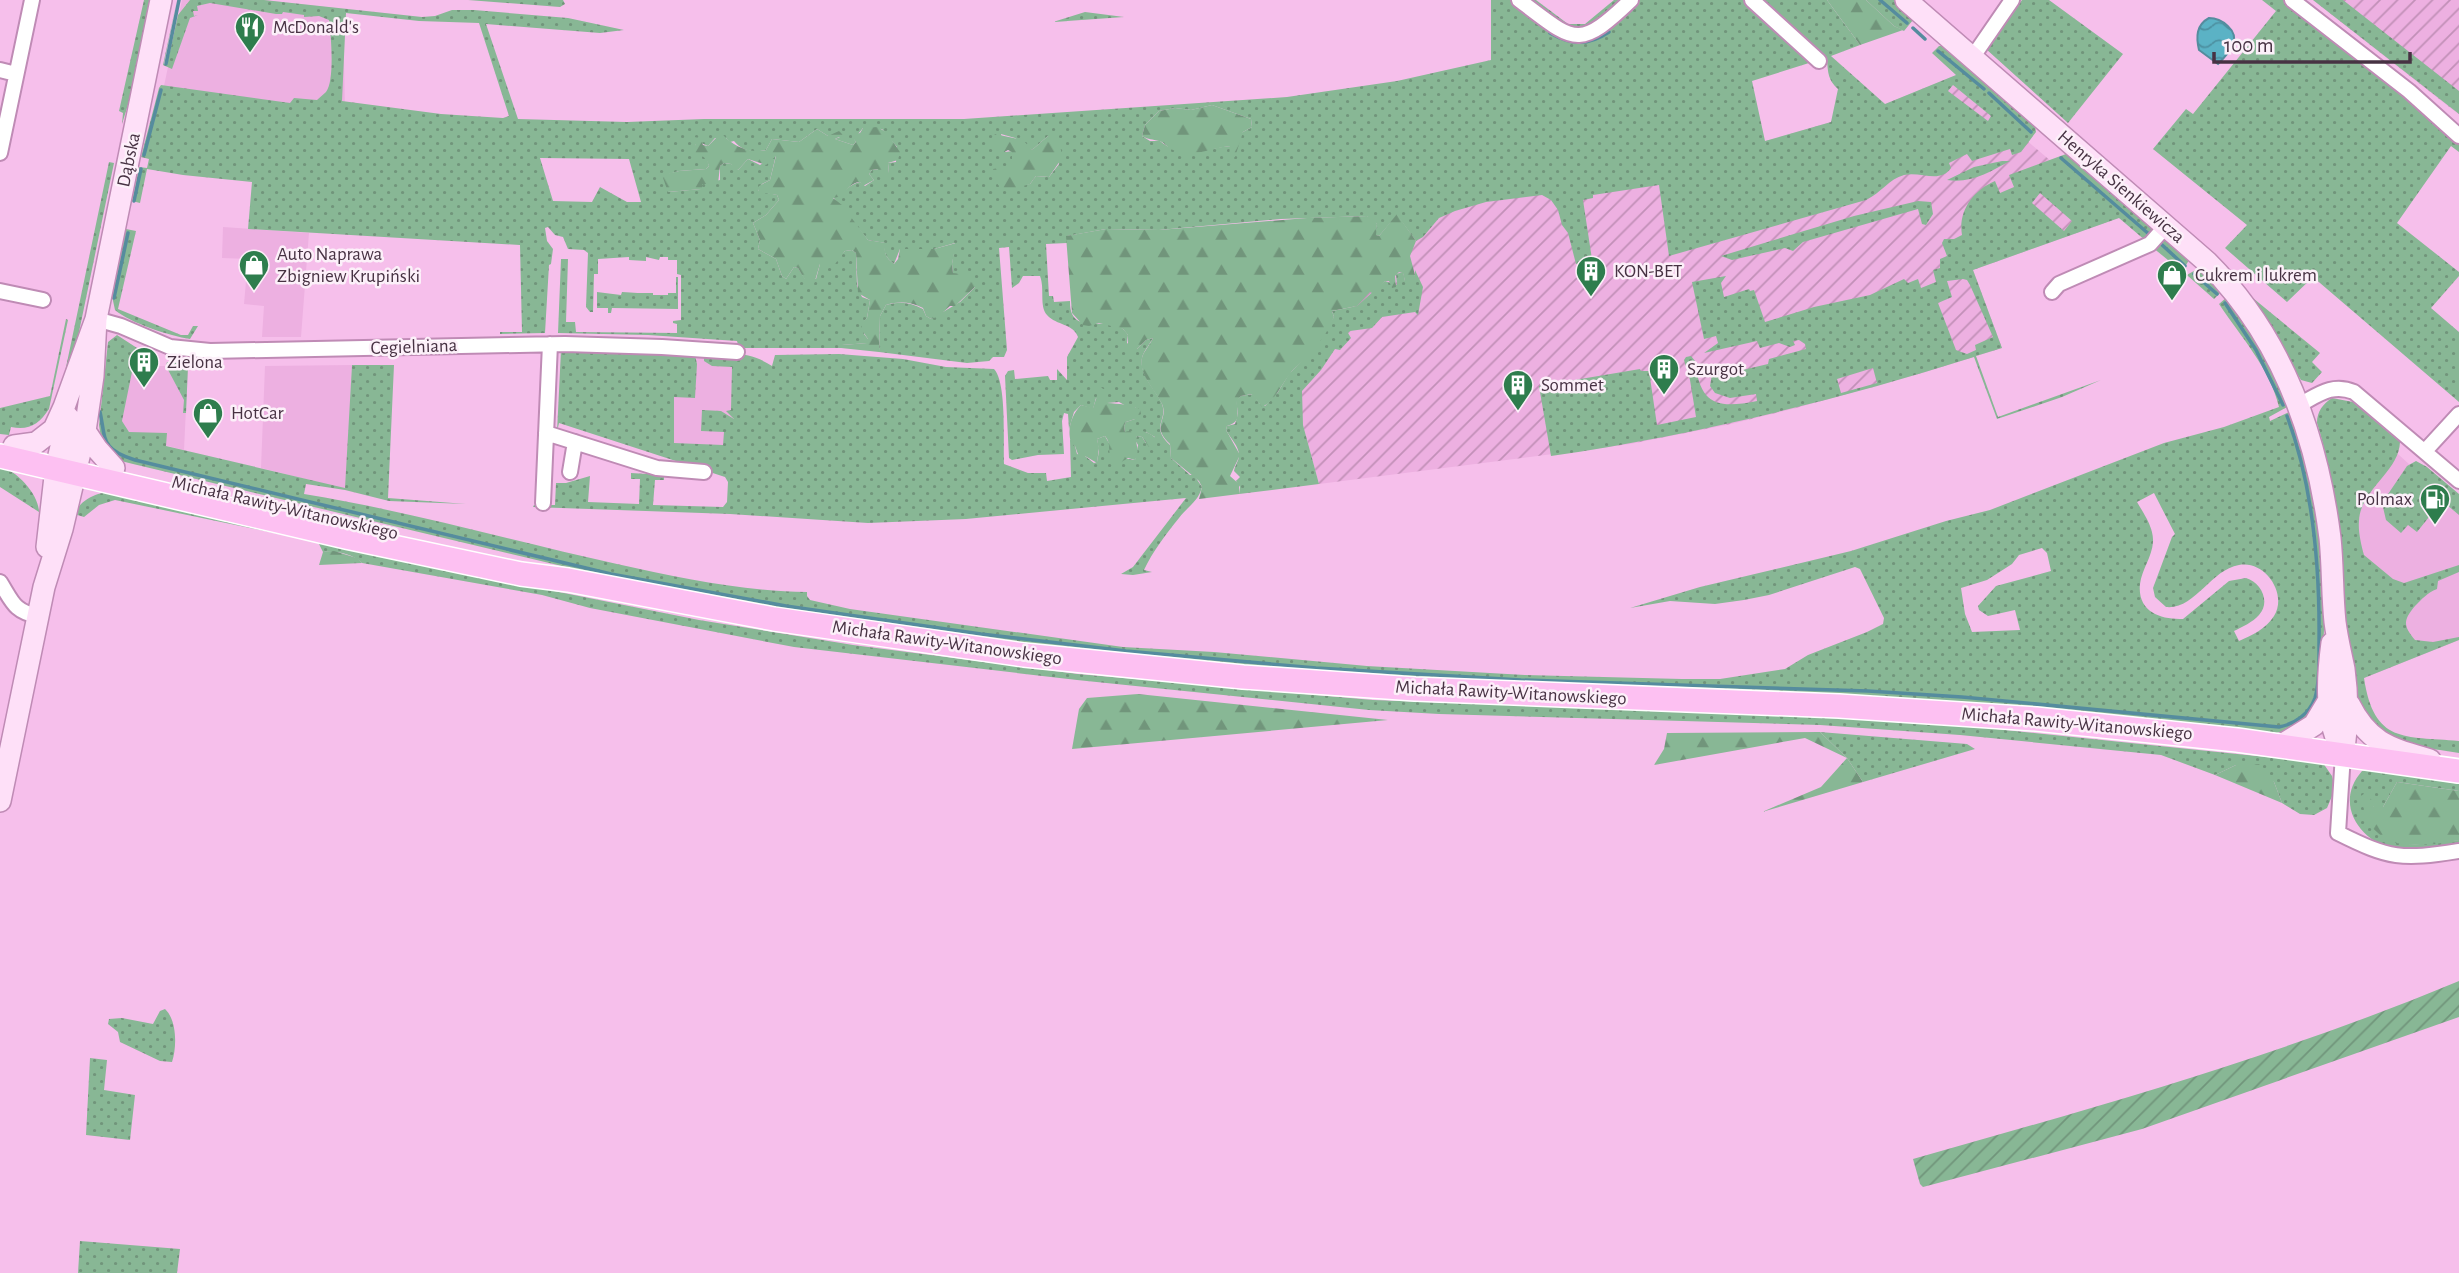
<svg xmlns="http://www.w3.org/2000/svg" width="2459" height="1273" viewBox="0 0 2459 1273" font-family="'Alegreya Sans',sans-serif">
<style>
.built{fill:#edb0e1}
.industrial{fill:url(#industrial-furrows)}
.grass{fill:url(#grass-dots);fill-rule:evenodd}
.forest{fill:url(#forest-firs)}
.garden{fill:url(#garden-furrows)}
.water{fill:url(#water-waves);stroke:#558c9e;stroke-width:2}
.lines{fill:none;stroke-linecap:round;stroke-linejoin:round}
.stream{stroke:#558c9e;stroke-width:3.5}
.street-casing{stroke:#bf8bb5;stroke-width:18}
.secondary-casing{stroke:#bf8bb5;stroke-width:24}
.primary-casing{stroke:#fff;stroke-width:26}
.street{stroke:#fff;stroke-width:14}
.secondary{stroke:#fee0f8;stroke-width:21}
.primary{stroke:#fdc0f2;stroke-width:23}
.labels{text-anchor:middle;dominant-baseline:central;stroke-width:5;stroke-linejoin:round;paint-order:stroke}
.poi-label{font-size:19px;fill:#473243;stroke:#fcf0f9;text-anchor:start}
.street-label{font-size:19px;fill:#473243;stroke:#fcf0f9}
</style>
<defs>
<pattern id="industrial-furrows" width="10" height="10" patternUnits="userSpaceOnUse" patternTransform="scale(1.75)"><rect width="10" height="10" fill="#edb0e1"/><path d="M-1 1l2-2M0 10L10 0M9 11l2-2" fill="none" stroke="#c290b8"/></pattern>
<pattern id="grass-dots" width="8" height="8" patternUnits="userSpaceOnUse" patternTransform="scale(1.75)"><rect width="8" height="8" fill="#88b795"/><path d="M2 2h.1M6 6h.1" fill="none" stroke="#71957b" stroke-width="1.8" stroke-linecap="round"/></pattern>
<pattern id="forest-firs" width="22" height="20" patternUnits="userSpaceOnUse" patternTransform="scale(1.75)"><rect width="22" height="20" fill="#88b795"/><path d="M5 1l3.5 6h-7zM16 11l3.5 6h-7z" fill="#71957b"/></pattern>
<pattern id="garden-furrows" width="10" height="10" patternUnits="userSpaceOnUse" patternTransform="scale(1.75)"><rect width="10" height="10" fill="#88b795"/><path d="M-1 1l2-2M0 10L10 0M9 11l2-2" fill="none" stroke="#71957b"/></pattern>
<pattern id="water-waves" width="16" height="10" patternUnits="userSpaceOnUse" patternTransform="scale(1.75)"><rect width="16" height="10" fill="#5bb2c5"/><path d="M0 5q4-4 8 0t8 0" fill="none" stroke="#4d91a2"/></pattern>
</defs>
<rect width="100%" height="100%" fill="#f6bfeb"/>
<!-- built -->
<path class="built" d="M182 0H264L343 9 345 111 164 86Z
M223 227 309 233 301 337H262L264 306 244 304 248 259 222 258Z
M561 353 695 356 737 360 732 478 704 468Z
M352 365 346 489 261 468 265 366Z
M132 366H188L184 450 132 437 122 421Z
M2389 446 2459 509V640L2364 678 2345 524Z"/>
<!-- industrial -->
<path class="industrial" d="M2313 0H2459V114L2453 110Z
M1952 77 2118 218 1973 270 2002 348 1922 373 1796 408 1731 424 1630 444 1319 484 1303 425 1298 383 1427 206 1760 143 1871 110Z"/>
<!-- grass -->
<path class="grass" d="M144 0H151L132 92 122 124 123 113 119 111Z
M177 0 164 64 167 65 178 15 190 0H264L422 17 435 16 452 10H474L568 18 624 30 600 33 486 24 518 119 627 122 704 119H964L1287 97 1397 81 1491 60V0H1514L1568 38 1637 0H1747L1809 56V63L1752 81 1765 141 1831 122 1838 89C1828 80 1828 73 1827 60L1758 0H1827L1860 45 1831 56 1885 104 1956 75 1932 53 1939 46H1945L2035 126 2036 132 2021 152 2012 155 2010 149 1972 161 1967 154 1949 163 1951 168C1940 184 1921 171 1904 175 1889 179 1881 193 1866 200L1669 256 1659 185 1593 195V198L1583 200 1593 266 1576 264 1568 233 1562 225 1558 210 1551 200 1542 195 1486 202 1455 211 1439 218 1423 237 1416 241 1397 215 1379 236 1375 235 1377 224 1367 216 1281 219 1159 230 1106 229 1067 236V243L1046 244 1049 296H1053L1054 302 1070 301C1069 341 1114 310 1128 335L1127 343 1137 349 1146 340 1153 338C1150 344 1143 352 1142 358 1139 375 1156 390 1162 404 1168 421 1150 426 1170 445L1171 458 1190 475H1194L1202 487C1198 502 1189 505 1179 518 1166 534 1153 551 1144 570L1152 572 1133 575 1121 574 1133 567 1186 498 966 519 868 523 730 514 533 507 534 505H555L556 483H566L590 476 588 502 639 504 640 479H631V473L664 475V480H655L653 505 723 507 727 502 728 482 725 477 559 423 557 432 561 350 695 355 697 364 695 398 674 397V443L723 445 724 432 701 431 702 410 721 411 734 419 726 411 731 410 732 367 712 366 704 361V356C732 354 747 350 772 366L775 355 839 354 903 359 946 367 994 369C1007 383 1003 441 1004 464L1028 473H1046L1047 481 1071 477 1070 439 1075 446 1077 454 1085 456 1094 463 1097 462 1099 451 1097 439 1105 436 1111 447 1110 456 1135 460 1138 445 1135 440 1137 436 1142 437 1146 443 1155 437 1146 432H1125L1124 426 1126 422 1135 419 1136 407H1128L1119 402 1107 403 1106 396 1096 398 1093 409 1081 405 1074 412 1069 429 1068 414 1064 413 1062 421 1064 454 1038 455 1012 460 1009 458 1005 376 1008 371 1014 370 1015 379 1048 376 1050 380H1057V369L1067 380V357L1078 337C1073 323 1057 326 1047 315 1039 306 1045 289 1040 276H1023L1019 283 1012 288 1009 247 999 248 1007 350 1004 357H993L989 361 967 363 879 352 880 316 886 305C900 301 910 302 923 309L926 316 931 319 960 302 975 287 953 273 952 264 955 243 934 249H900L894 264C886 258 883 252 885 243L868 240 833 197C844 194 849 184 860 182L865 186 874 180 869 174 872 170 879 169 881 172 889 173 888 163 896 162 897 147 882 129 863 128 854 139 856 142 853 145 835 139 840 137 828 136 817 129 799 142 772 139 766 150C754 153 742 151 734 141L730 142 726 138H715L708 146 701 143 696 144 695 147 707 159 709 166 706 169 679 171 669 174 668 192 701 189V184L720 180V166L724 163 731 164 738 170 748 159 760 165 776 155 770 180 762 184 758 191 777 195 779 200 766 215 753 223 760 240 758 249 776 259 782 276 786 279 794 267 798 268 805 279H816L820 264C837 259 831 266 845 251L852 250 856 253 857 286 862 297 870 300 867 318 863 323 864 334 868 339V343L842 345 843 348H739L737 341 648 335 558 333 561 259H568L566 322H575L576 332 677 333V324L673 323V321L681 320V275L677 274V260H668V257H660L659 260 646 257V261L629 260V257L598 259V274H594L593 312H590L586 307 588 253 584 250 568 249 563 237 555 235 548 227 545 228 547 241 553 249 551 264 549 265 545 333 500 334V332H522L520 245 248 229 252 182 183 175 147 169 140 203 132 201 139 167 147 168 149 159 141 157 159 88 161 85 290 103 294 98 317 100C320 97 323 95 326 92 335 81 331 34 329 20L319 16 304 17V15L283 12 282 14H276L210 3 197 6 198 11H193L194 16 198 15 190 18 172 69 163 65ZM346 13 419 21 479 23 509 116 503 118 441 114 342 101ZM1953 85 1991 116 1988 121 1948 91ZM1212 105 1251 119 1252 127 1243 132 1231 146C1207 148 1181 159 1160 141H1150L1142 136 1145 125 1159 111 1175 108 1191 110ZM1001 134 1015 138 1032 150 1048 136 1059 164 1049 177 1036 176 1030 184 1020 185 1011 170 1013 168 1012 151 1005 152ZM540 158 629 159 641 202H627L600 187 592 202 553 201Z
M468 0H563L565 4 560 7Z
M1526 0H1536L1568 24H1585L1614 0H1626L1611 15 1578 33Z
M1866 0H1895L1913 16V20L1904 31 1894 26Z
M2022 0H2049L2123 54 2068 123 1986 49Z
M2262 0H2285L2360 56 2459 139V152L2451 146 2397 223 2459 272V276L2431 308 2459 332V402L2313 277 2287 302 2225 248 2247 225 2153 149 2186 109 2193 114 2276 11Z
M2313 0H2343L2459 91V114Z
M1085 12 1124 17 1053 22Z
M2066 154 2076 159 2154 229 2146 241 2119 218 1973 270 2002 348 1976 356 1998 417 2101 380 2062 397 1997 419 1974 357C1835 401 1695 435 1551 456L1539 386 1640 369 1641 371H1649L1657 425 1696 417 1690 380 1684 360 1686 357 1691 356 1695 361C1700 405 1717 409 1757 401L1756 394 1730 398 1715 393 1710 386 1713 368H1719L1721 375 1768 364 1769 359 1806 349 1805 344 1799 340 1793 341 1795 345 1790 347 1779 343 1760 348 1757 341 1704 353 1718 343 1716 336 1704 339 1692 282 1726 276 1721 283 1724 297 1749 289 1750 291 1754 290 1765 322 1814 307 1870 295 1904 279 1908 283 1918 279 1921 288 1936 282 1933 270 1940 268V259L1947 256 1942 243 1944 239H1954L1962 235C1958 212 1972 191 1995 181L2000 193 2014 187 2009 175ZM2040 193 2072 221 2064 231 2032 203ZM1963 279 1967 280 1970 285 1993 337 1975 345 1976 350 1967 354 1956 350 1938 303 1952 297 1947 281ZM1873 368 1877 383 1841 393 1837 379Z
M2002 161H2010C1990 172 1970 184 1947 180L1974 167Z
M109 162 114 163 79 332 61 391Z
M1918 201 1931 202 1933 214 1926 225 1922 224 1918 209 1803 242 1793 251 1785 248 1732 260 1721 256 1854 216Z
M126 229 136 231 118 309 181 335H188L193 326H198L190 339C170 336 130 323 115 310L112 296Z
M2163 238 2167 239 2189 260 2185 267 2177 273 2179 269 2152 247Z
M2199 268 2221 292 2214 299 2188 276 2178 280Z
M1415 270 1423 287 1418 315 1415 312 1382 317 1372 328 1350 331 1348 333 1351 338 1340 350 1335 349 1321 370 1302 391 1303 425 1319 484 1239 494 1240 487 1236 481 1240 477 1234 471C1235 465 1239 461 1239 455 1239 446 1230 438 1226 430L1227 426 1235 424 1238 414 1236 400 1241 396 1253 394 1260 404 1265 406 1278 392 1289 374 1313 349 1334 317 1332 311 1357 306 1385 281 1397 285 1396 274 1403 272 1405 281 1415 275Z
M676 277H678V309L612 308 611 313H608V308H597V292L621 295 622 292C634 293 641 293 653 293V295H668V293H676Z
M2248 294 2320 353 2312 362 2322 372 2312 383 2301 380Z
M2227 297 2250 326 2289 406 2269 417 2270 421 2289 412 2311 464 2326 586 2321 695C2312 719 2297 729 2272 734L2029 708 1926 700 1809 693 1532 684 1317 672 983 639 790 610 583 571 133 464 117 460 101 438 99 425 108 342 117 335 154 359V366L133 367 122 421 129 432 167 433 166 446 345 488 352 365H394L388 498 466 504 389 501 345 490 306 484 304 494C409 511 512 541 617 564 680 578 742 591 807 592V596L810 600 850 609 1123 647 1214 652 1367 666 1525 675 1682 679H1720L1785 669 1808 655 1867 632 1883 624 1884 618 1860 569 1855 567 1769 595 1744 600 1715 604 1670 601 1630 608 1700 587 1851 551 1946 521 1990 510 2164 443 2224 427 2279 407C2270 368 2240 336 2219 304ZM2154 493 2175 534 2172 537 2153 588 2155 597 2166 607C2195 610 2210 570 2239 565 2265 560 2288 594 2274 616 2266 629 2252 635 2239 641L2234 631C2242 627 2253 622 2259 615 2271 602 2261 582 2246 578L2229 581 2183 619C2161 620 2137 612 2140 584 2142 569 2152 557 2153 542 2154 528 2144 514 2137 502ZM2042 548 2047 553 2051 571 1996 586 1978 606 1979 610 1988 616 2015 610 2020 630 1972 632 1965 614 1961 588 1987 580 2012 564 2019 555Z
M66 319 68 320 49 409C39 424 29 431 11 427L9 435 0 434V408L50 396Z
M167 362 214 366H188L186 413H183L184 400 166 366Z
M2332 398 2353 402 2400 442C2399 472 2360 490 2359 521 2358 531 2361 544 2364 555L2393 579 2404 583 2459 565V572L2438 581 2437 589C2427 593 2422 599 2415 606 2403 620 2403 626 2415 640L2433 642 2459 637V640L2364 678C2374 744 2404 736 2459 741V753C2426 747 2389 747 2365 721 2346 700 2344 577 2340 543 2335 503 2329 461 2317 423 2317 411 2323 404 2332 398Z
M2416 461 2427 467 2459 494V515L2435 495 2425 506 2433 512 2417 532 2408 525 2401 533 2386 520 2382 503 2407 466Z
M0 467C17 470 39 495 39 512L0 487Z
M120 491 534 587 699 620 853 645 1078 674 1373 700 1820 716 1958 725 2323 763 2332 776 2335 789 2327 808 2314 815 2300 814 2282 803 2274 782 2236 765 2215 775 2161 755 1960 735 1820 725 1439 714 1369 710 1077 680 794 647 590 608 542 595 362 563C352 553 336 551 323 552L318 542 115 500 99 505 84 517 74 514C84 495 101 492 120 491Z
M1820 732 1967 744 1975 749 1863 782 1847 758Z
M2373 769 2459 784V791L2397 782 2383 807H2374L2361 796 2410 845 2459 840V845C2441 847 2417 854 2399 851 2360 843 2333 804 2362 771Z
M165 1009C177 1020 177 1047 172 1062L160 1061 120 1042 118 1032 108 1024 109 1019 122 1018 153 1024 160 1011Z
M90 1058 107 1060 104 1090 135 1095 130 1140 86 1135Z
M80 1241 180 1249 177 1273H78Z"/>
<!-- forest -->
<path class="forest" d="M1827 0H1866L1894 26 1903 30 1860 45Z
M1212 105 1251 119 1252 127 1243 132 1235 157 1232 159 1229 157 1230 146C1212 148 1192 158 1173 150 1168 148 1164 142 1159 141 1152 139 1149 140 1142 136L1145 125 1159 111 1175 108 1191 110Z
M878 127 887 133 900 152 898 160 888 163 889 173 887 177 883 179 878 169 872 170 869 174 874 180 863 186 860 182C853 182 845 190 843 196L833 198 842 205 868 240 886 243C883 252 886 258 894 264L898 259 900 249H934L956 243 952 264 953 273 969 275 978 280V284L955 306H950L939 316 931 319 926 316 923 308C910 302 900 301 886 305L880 316 879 352 841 348 842 345 867 343 868 339 861 329V324L867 318 870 300 858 293 856 253 852 250 845 251 835 264H820L814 284 808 285 798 268 794 267 786 279 782 276 776 259 758 249 760 240 753 223 766 215 779 200 777 195 758 192 759 186 770 180 776 156 766 165 748 159 738 170 734 169 731 164 724 163 720 166 718 184H702V189L668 192 662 175 679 171 706 169 709 166C706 156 702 155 693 155L692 150 696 144 693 137 700 138 703 145 708 146 718 136 723 135C733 146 750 154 766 150L772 139 799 142 817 129 828 136 839 131 843 135 835 139 853 145 856 142 852 137 854 134 860 133 863 128Z
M995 134 1023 140 1032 150 1048 136C1058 139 1062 148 1062 158L1049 177 1036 176 1030 184 1007 191 998 185 993 169 1004 167 1012 168V152L1008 150 1001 154 990 142Z
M1397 214 1416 241 1410 256 1415 275 1410 282 1405 281 1403 273 1399 272 1395 276 1396 287 1392 288 1389 281H1385L1374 294 1370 292 1357 306 1332 311 1334 317C1328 332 1317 347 1306 358 1300 364 1294 367 1290 374 1281 385 1275 401 1262 407L1252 394 1241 396 1237 400C1236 413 1243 421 1227 426L1226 430 1240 455 1230 476 1239 484V494L1199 499 1202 487 1199 481 1171 458 1170 444C1150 426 1169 420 1162 404 1156 391 1138 374 1142 358 1143 352 1150 345 1153 338L1146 340 1137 349H1128V335L1123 329 1099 323 1089 326 1083 325 1072 313 1066 236 1106 229 1159 230 1307 218 1367 216 1373 218 1377 224 1376 235 1379 236Z
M1100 387 1107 391V403C1119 404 1129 404 1140 409L1141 414 1135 419 1126 422 1124 426 1125 432C1137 429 1149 430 1157 440L1154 447H1149L1142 437 1137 436C1134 444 1141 449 1135 460L1128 458 1120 463 1112 461C1107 453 1112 444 1105 436L1097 439 1099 448 1097 463 1085 456 1079 457 1075 446 1071 443C1067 429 1071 416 1081 405L1093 408Z
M334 551 357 558 362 563 319 565 323 552Z
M1138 694 1388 720 1072 749 1079 709 1087 698Z
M1820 732 1847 758 1863 782 1762 812 1821 787 1847 758 1805 738 1654 765 1664 749 1667 733Z
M2259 764 2274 782 2282 803 2215 775 2236 765Z
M2397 782 2459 791V840L2436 844 2410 845 2388 842 2367 823 2361 796 2368 791 2374 807H2383Z"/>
<!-- garden -->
<path class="garden" d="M2459 981V1017L2142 1129 1923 1187 1920 1184 1913 1159C2097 1107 2282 1055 2459 981Z"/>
<!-- water -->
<path class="water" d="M2209 18C2221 18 2239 30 2233 45 2230 51 2223 59 2218 64L2199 50C2196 37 2196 25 2209 18Z"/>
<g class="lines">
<!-- stream -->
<path class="stream" d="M1880 0 1907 23
M1913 28 1925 39
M1550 33C1571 45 1588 46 1609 32
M1938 51 1984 89
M166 64 179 0
M1989 93 2031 132
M144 155 161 90
M2061 158 2150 235
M134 201 141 169
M2160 243 2185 266
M2194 274 2217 294
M114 298 128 233
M2225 303 2256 350 2283 405
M100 412C106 439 100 449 135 460L611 574 786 606 981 634 1126 651 1316 668 1521 680 1868 691 1962 697 2279 727C2295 724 2309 714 2315 698 2320 682 2319 661 2319 644 2320 569 2314 488 2287 416"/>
<!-- street casing -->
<g class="street-casing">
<path id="street" d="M1519 0C1574 41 1577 52 1631 0
M1752 0 1819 61
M2292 0 2409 91 2459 136
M1972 58 2012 0
M0 70 16 74
M0 153 32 0
M0 291 43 300
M2052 292 2059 284 2150 244 2166 226
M96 319 121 326 170 347 210 351 565 344 662 347 737 352
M2299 405C2318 395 2332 383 2354 392L2459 481
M546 433 657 468 704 472
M2425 451 2459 414
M570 472 575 442
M543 503 550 344
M0 582C12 601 14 612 38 616
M2343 754 2338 833C2390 859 2401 860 2459 851"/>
</g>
<!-- secondary casing -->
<g class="secondary-casing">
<path id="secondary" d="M1906 0 2207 262C2281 336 2317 435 2330 538 2333 566 2332 594 2335 622 2337 638 2341 654 2344 669 2348 698 2348 725 2343 754
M85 431 97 449 114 468
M14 446 36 443 54 429 64 407 96 319 161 0
M47 547 56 468 68 417
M2332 643C2327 680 2325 719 2342 752
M2349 704C2369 744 2390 748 2430 760
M2280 746 2314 725 2329 700
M0 801 44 587 62 529 85 431 93 376 96 319"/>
</g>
<!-- primary casing -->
<g class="primary-casing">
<path id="primary" d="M0 456 346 537 521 574 568 580 774 619 1024 655 1243 677 1415 689 1839 706 2036 719 2237 740 2459 771"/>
</g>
<!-- street -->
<use href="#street" class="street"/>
<!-- secondary -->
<use href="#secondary" class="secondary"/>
<!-- primary -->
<use href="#primary" class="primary"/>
</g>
<!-- icons -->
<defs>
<g id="restaurant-pin" transform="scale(1.575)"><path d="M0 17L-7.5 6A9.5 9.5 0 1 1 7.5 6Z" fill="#2e7d4d" stroke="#fcf0f9"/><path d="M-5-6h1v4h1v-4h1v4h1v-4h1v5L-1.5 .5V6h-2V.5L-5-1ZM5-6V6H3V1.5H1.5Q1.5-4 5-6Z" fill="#fff"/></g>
<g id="shop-pin" transform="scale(1.575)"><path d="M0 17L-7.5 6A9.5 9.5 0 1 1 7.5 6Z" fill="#2e7d4d" stroke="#fcf0f9"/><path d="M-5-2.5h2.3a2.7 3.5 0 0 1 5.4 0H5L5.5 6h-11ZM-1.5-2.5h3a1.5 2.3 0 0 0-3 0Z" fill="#fff"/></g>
<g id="building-pin" transform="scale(1.575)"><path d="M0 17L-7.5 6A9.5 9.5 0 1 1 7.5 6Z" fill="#2e7d4d" stroke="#fcf0f9"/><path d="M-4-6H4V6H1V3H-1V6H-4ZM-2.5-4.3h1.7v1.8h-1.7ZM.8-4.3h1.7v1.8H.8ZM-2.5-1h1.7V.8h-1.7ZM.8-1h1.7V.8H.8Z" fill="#fff"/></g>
<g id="fuel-pin" transform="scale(1.575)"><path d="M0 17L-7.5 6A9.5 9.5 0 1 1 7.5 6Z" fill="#2e7d4d" stroke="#fcf0f9"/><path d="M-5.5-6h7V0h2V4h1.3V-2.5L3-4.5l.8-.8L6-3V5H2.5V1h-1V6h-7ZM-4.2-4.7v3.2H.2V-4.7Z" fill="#fff"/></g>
</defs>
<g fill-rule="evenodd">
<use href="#restaurant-pin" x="250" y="27"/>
<use href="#shop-pin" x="254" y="265"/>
<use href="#building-pin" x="1591" y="271"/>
<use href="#shop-pin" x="2172" y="275"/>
<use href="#building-pin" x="144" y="362"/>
<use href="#building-pin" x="1664" y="369"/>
<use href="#building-pin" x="1518" y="385"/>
<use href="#shop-pin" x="208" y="413"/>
<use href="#fuel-pin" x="2435" y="499"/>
</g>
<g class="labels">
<!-- poi labels -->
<g class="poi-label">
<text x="273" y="27">McDonald's</text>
<text x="277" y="254">Auto Naprawa<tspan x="277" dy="22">Zbigniew Krupiński</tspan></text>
<text x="1614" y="271">KON-BET</text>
<text x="2195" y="275">Cukrem i lukrem</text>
<text x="167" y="362">Zielona</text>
<text x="1687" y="369">Szurgot</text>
<text x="1541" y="385">Sommet</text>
<text x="231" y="413">HotCar</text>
<text x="2412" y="499" text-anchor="end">Polmax</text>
</g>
<!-- street labels -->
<g class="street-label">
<text transform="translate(129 160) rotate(-78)">Dąbska</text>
<text transform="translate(2121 187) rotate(41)">Henryka Sienkiewicza</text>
<text transform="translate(414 347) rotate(-2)">Cegielniana</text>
<text transform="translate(285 508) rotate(13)">Michała Rawity-Witanowskiego</text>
<text transform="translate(947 643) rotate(8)">Michała Rawity-Witanowskiego</text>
<text transform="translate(1511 693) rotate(3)">Michała Rawity-Witanowskiego</text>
<text transform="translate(2077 724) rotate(5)">Michała Rawity-Witanowskiego</text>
</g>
</g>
<!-- scale -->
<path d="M2214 52v10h196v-10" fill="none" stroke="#473243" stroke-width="3.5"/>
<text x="2224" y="52" font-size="21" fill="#473243" stroke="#fcf0f9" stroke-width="5" paint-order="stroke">100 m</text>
</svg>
